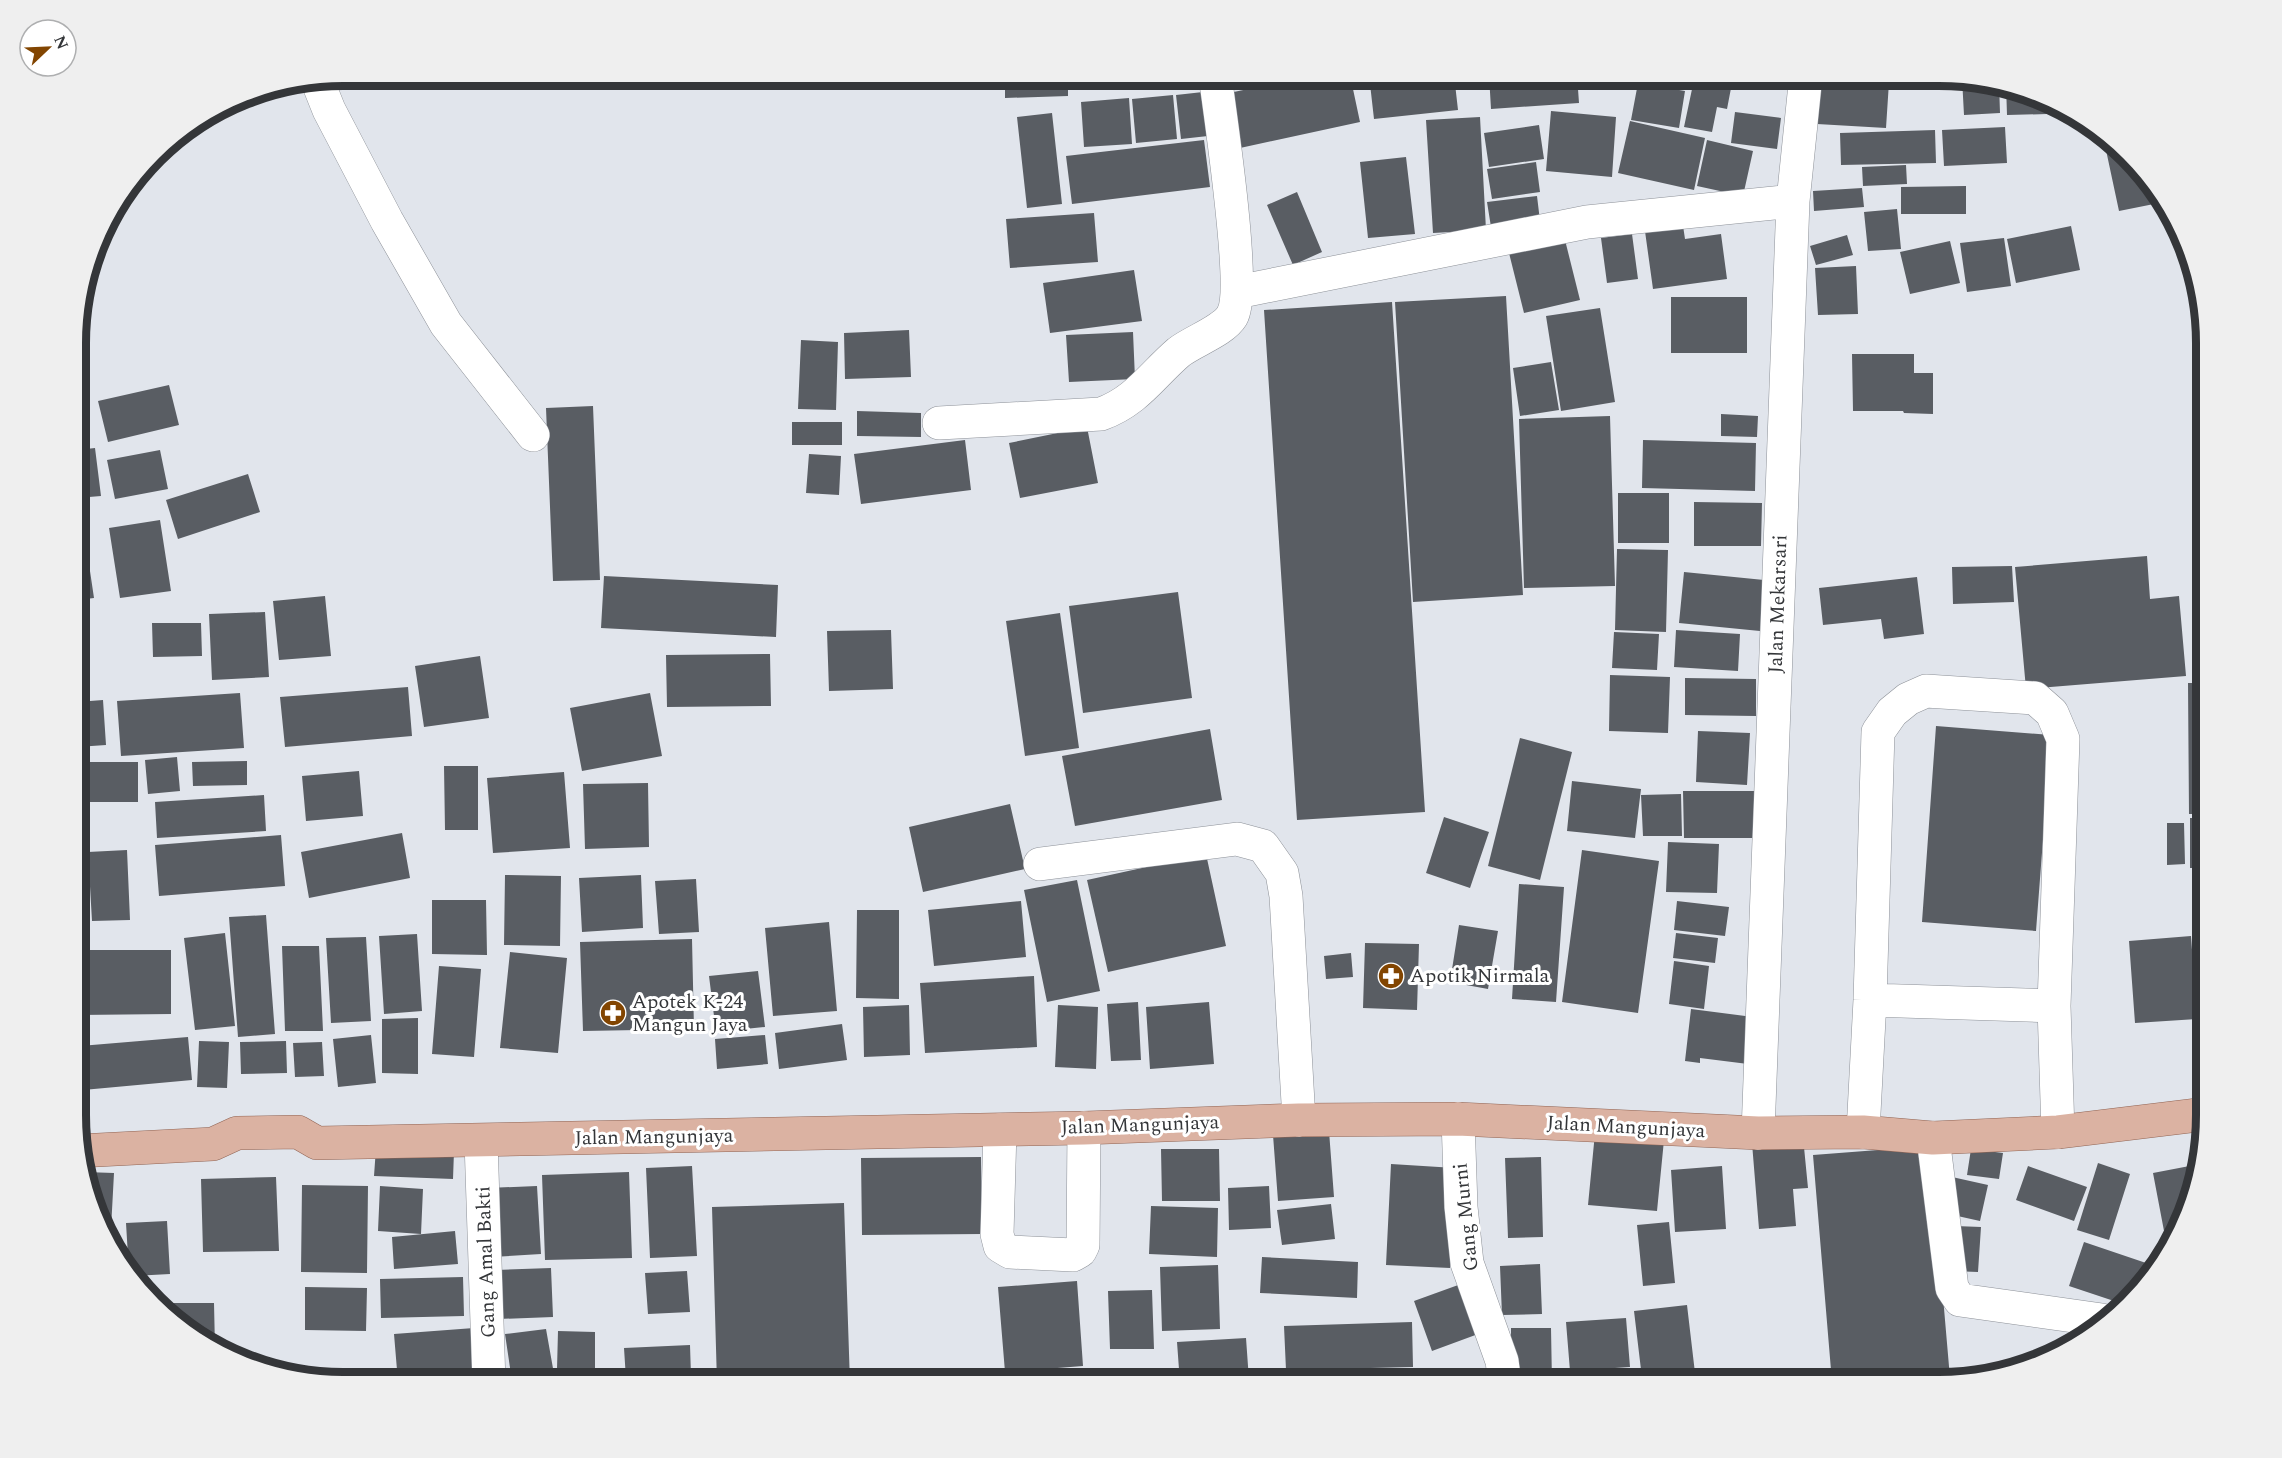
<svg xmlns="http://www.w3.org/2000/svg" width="2282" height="1458" viewBox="0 0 2282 1458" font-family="Spectral,serif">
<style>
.building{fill:#595d63}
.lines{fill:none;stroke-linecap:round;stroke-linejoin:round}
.minor-casing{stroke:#8d9198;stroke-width:34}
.major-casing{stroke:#916555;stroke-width:34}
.minor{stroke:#fff;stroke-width:33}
.major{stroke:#dbb2a2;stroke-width:33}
.labels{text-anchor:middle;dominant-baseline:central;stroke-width:6;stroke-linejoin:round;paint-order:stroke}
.street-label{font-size:20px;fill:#343639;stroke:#fff}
.poi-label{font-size:20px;fill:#343639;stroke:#fff;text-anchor:start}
.rim{fill:none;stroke:#343639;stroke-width:8}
</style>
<rect width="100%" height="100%" fill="#e1e5ec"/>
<!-- building -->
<path class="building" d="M1005 75H1068V96L1005 98Z
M1315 75H1350L1360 122 1240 148 1229 93Z
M1369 75H1454L1458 110 1374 119Z
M1489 75H1577L1579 103 1491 109Z
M1652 75H1688L1686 86 1651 81Z
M1695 75 1732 83 1727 109 1717 107 1712 132 1684 127Z
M1756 75H1785L1784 82Z
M1827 75H1894V81L1827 77Z
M1896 75H1941V88L1896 86Z
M1962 78 1999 83 2000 113 1964 115Z
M1819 79 1889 82 1886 128 1817 124Z
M1638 83 1685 91 1679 128 1631 120Z
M2006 84 2047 101V114L2007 115Z
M1212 91 1217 135 1181 139 1176 95Z
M1173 95 1177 139 1136 143 1132 99Z
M1129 98 1132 144 1084 147 1081 102Z
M2052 104 2066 110 2070 112 2052 113Z
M1551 111 1616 117 1612 177 1546 171Z
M1735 112 1781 118 1777 149 1731 143Z
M1052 113 1062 204 1027 208 1017 117Z
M1480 117 1486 230 1433 233 1426 120Z
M1630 121 1705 138 1694 190 1618 173Z
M1539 125 1544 159 1489 167 1484 133Z
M2005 127 2007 163 1944 166 1942 130Z
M1935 130 1936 163 1841 165 1840 133Z
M2103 136 2151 187 2154 204 2119 211Z
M1204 140 1210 187 1072 204 1066 156Z
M1707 140 1753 151 1743 196 1697 186Z
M1406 157 1415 234 1368 238 1360 162Z
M1536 162 1540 192 1492 199 1487 169Z
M1906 165 1907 184 1863 186 1862 167Z
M1966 186V214H1901V187Z
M1862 188 1864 207 1814 211 1813 191Z
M1297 192 1322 252 1293 265 1267 205Z
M1537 196 1540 221 1491 227 1487 202Z
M1897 209 1901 249 1868 251 1864 212Z
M1094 213 1098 262 1010 268 1006 219Z
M1682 219 1685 239 1721 234 1727 279 1653 289 1644 224Z
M2071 226 2080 270 2016 283 2007 239Z
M1563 232 1580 300 1524 313 1507 245Z
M1632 234 1638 279 1607 283 1601 238Z
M1847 235 1853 255 1816 265 1810 246Z
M2004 238 2011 286 1967 292 1960 243Z
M1950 241 1960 283 1910 294 1900 252Z
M1856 266 1858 314 1818 315 1815 268Z
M1134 270 1142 321 1050 333 1043 283Z
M1506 296 1523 595 1413 602 1395 302Z
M1671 297H1747V353H1671Z
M1392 302 1425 812 1297 820 1264 310Z
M1600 308 1615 402 1561 411 1546 316Z
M909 330 911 377 845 379 844 333Z
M1133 332 1135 379 1069 382 1066 335Z
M801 340 838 342 836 410 798 409Z
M1852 354H1914V373H1933V414L1904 413 1903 411H1853Z
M1551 362 1559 410 1520 416 1513 368Z
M169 385 179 425 108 442 98 401Z
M593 406 600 580 553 581 546 408Z
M857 411 921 413V437L857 436Z
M1721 414 1758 416 1757 437 1721 436Z
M1610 416 1615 586 1524 588 1519 419Z
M792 422H842V445H792Z
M1087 427 1098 483 1020 498 1009 443Z
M965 440 971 490 861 504 854 454Z
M1643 440 1756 443 1755 491 1642 488Z
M95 448 101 496 77 498V450Z
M160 450 168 489 115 499 107 460Z
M809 454 841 456 839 495 806 493Z
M248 474 260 512 178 539 166 500Z
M1618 493H1669V543H1618Z
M1694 502 1762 503 1761 546H1694Z
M160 520 171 591 120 598 109 528Z
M77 524H83L94 598 77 600Z
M1617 549 1668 550 1666 632 1615 630Z
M2147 556 2150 599 2179 596 2186 676 2026 689 2015 567Z
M2012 566 2014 602 1953 604 1952 567Z
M1684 572 1774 581 1770 632 1679 623Z
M604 576 778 585 776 637 601 628Z
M1917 577 1924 634 1884 639 1881 619 1823 625 1819 588Z
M1178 592 1192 698 1083 713 1069 606Z
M325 596 331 656 279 660 273 601Z
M265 612 269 677 212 680 209 614Z
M1060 613 1079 748 1025 756 1006 621Z
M152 623H201L202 656 153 657Z
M891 630 893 689 829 691 827 631Z
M1676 630 1740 634 1738 671 1674 667Z
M1614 632 1659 634 1657 670 1612 668Z
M770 654 771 706 667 707 666 655Z
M480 656 489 718 424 727 415 666Z
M1610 675 1670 677 1668 733 1609 731Z
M1685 678 1756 679V716L1685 715Z
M2188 683H2206V814H2189Z
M408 687 412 736 285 747 280 697Z
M240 693 244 748 121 756 117 701Z
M650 693 662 756 582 771 570 708Z
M103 700 106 745 77 747V702Z
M1936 726 2051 735 2036 931 1922 922Z
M1210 729 1222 800 1075 826 1062 756Z
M1698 731 1750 733 1747 785 1696 782Z
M1520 738 1572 752 1540 880 1488 866Z
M177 757 180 791 148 794 145 760Z
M247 761V785L193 786 192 762Z
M87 762H138V802H87Z
M444 766H478V830H445Z
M359 771 363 816 306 821 302 776Z
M564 772 570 848 493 853 487 778Z
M1572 781 1641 789 1635 838 1567 831Z
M648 783 649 847 585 849 583 784Z
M1683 791H1763L1764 838H1684Z
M1681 794 1682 836H1643L1641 795Z
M264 795 266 831 157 838 155 802Z
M1010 804 1025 869 923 892 909 827Z
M1444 817 1489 832 1470 888 1426 873Z
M2190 818H2206V868H2190Z
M2167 823H2184L2185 864 2167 865Z
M402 833 410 878 309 898 301 852Z
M281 835 285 886 159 896 155 845Z
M1668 842 1719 844 1717 893 1666 892Z
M127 850 130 920 92 921 88 852Z
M1582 850 1659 861 1638 1013 1562 1002Z
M1206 854 1226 946 1108 972 1087 880Z
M77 860H79L82 920H77Z
M505 875 561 876 560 946 504 945Z
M641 875 643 928 582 932 579 878Z
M696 879 699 932 659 934 655 881Z
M1077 880 1100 991 1047 1002 1024 890Z
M1519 884 1564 887 1556 1002 1512 999Z
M432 900H486L487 955 432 954Z
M1021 901 1026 957 934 966 928 910Z
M1677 901 1729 907 1725 936 1674 930Z
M2206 909V1015H2205L2198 910Z
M857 910H899V999L856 998Z
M266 915 275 1034 238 1037 229 917Z
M829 922 837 1011 773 1016 765 928Z
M1459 925 1498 931 1488 989 1450 982Z
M225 933 235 1026 195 1030 184 938Z
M1676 933 1718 938 1715 963 1673 958Z
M417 934 422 1011 384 1014 379 936Z
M2191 936 2197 1019 2135 1023 2129 941Z
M366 937 371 1021 331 1023 326 938Z
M692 939 694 1029 583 1031 580 942Z
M1365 943 1419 944 1417 1010 1363 1008Z
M282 946H319L323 1031H285Z
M77 950H171V1014L78 1015Z
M510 952 567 958 558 1053 500 1048Z
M1351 953 1353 977 1326 979 1324 956Z
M1674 961 1709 966 1704 1009 1669 1004Z
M439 966 481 969 474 1057 432 1054Z
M758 971 765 1027 716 1032 709 976Z
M1034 976 1037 1047 925 1053 920 983Z
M1138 1002 1141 1060 1111 1061 1107 1004Z
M1209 1002 1214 1064 1150 1069 1146 1007Z
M909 1005 910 1055 864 1057 863 1007Z
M1058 1005 1098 1007 1096 1069 1055 1067Z
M1691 1009 1753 1017 1748 1064 1700 1058V1063L1685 1061Z
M418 1018V1074L382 1073V1019Z
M842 1024 847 1060 779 1069 775 1033Z
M371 1035 376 1083 338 1087 333 1039Z
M765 1035 768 1064 717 1069 715 1039Z
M188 1037 192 1080 83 1090 80 1046Z
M199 1041 229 1042 227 1088 197 1087Z
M286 1041 287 1073 241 1074 240 1042Z
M322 1042 324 1076 295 1077 293 1043Z
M1329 1131 1334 1197 1278 1201 1273 1135Z
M1595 1133 1664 1140 1657 1211 1588 1205Z
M1803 1137 1808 1188 1793 1189 1796 1226 1759 1229 1752 1143Z
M1930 1146 1950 1378 1898 1382H1832L1813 1155Z
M376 1148 454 1151 453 1179 374 1176Z
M1161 1149H1219L1220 1201H1162Z
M1971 1149 2003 1153 1999 1179 1967 1175Z
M981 1157 982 1234 862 1235 861 1158Z
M1541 1157 1543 1237 1508 1238 1505 1158Z
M2098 1163 2130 1174 2109 1240 2077 1230Z
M1391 1164 1455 1168 1450 1268 1386 1265Z
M2200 1164 2193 1201 2168 1252 2153 1173Z
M692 1166 697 1256 650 1258 646 1168Z
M1722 1166 1726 1229 1675 1232 1671 1170Z
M2028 1166 2087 1187 2074 1221 2016 1200Z
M85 1172 114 1173 111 1229H107Z
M629 1172 632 1258 545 1260 542 1175Z
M276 1177 279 1251 203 1252 201 1179Z
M1952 1177 1988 1185 1980 1221 1944 1213Z
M302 1185 368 1186 367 1273 301 1272Z
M380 1186 423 1189 421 1234 378 1231Z
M537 1186 541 1254 492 1257 488 1188Z
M1269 1186 1271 1228 1229 1230 1228 1188Z
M844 1203 850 1383H717L712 1207Z
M1331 1204 1335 1239 1282 1245 1277 1210Z
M1151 1206 1218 1208 1217 1257 1149 1254Z
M167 1221 170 1274 133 1276 129 1273 126 1223Z
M1669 1222 1675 1283 1643 1286 1637 1225Z
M1955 1226 1981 1227 1978 1272 1952 1271Z
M455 1231 458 1264 394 1269 392 1237Z
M2084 1242 2149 1264 2142 1282 2120 1303 2069 1286Z
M1262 1257 1358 1262 1357 1298 1260 1293Z
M1540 1264 1542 1314 1502 1315 1500 1266Z
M1218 1265 1220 1329 1162 1331 1160 1267Z
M551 1268 553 1317 498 1319 496 1270Z
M687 1271 690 1312 648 1314 645 1273Z
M463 1277 464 1316 381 1318 380 1279Z
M1472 1280 1489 1330 1432 1351 1414 1301Z
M1077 1281 1083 1366 1005 1372 998 1287Z
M305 1287 367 1288 366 1331 305 1330Z
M1152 1290 1154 1349H1110L1108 1291Z
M160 1303H214L215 1348 194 1338Z
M1687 1305 1695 1373 1642 1378 1634 1311Z
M1626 1318 1630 1367 1570 1371 1566 1322Z
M1412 1322 1413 1367 1286 1370 1284 1326Z
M474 1328 479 1375 398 1382 394 1334Z
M1511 1328H1551L1552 1383H1511Z
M546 1329 554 1374 512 1381 505 1334Z
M558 1331 595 1332V1370L557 1369Z
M1246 1338 1249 1380 1270 1373 1273 1383H1180L1177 1342Z
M690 1345 691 1376 626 1379 624 1348Z
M246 1364 297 1367V1375L257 1369Z
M303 1375H370V1383H343Z"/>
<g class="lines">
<!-- minor casing -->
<g class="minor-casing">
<path id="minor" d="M317 80 329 110 387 221 446 324 533 435
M1237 292 1587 222 1793 201
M939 423 1101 414C1137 401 1152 375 1179 352 1193 341 1223 331 1232 316 1247 290 1220 114 1215 75
M1040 864 1237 839 1263 846 1282 873 1286 896 1299 1120
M1870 1000 2054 1006
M1458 1119 1461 1207 1467 1263 1502 1361 1505 1383
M1000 1130 997 1234 1000 1246 1010 1252 1073 1255 1080 1251 1083 1245 1084 1128
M1863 1132 1870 1000 1878 732 1892 712 1908 699 1926 691 2035 698 2052 713 2063 739 2054 1006 2058 1132
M1758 1133 1793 201 1806 75
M1933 1138 1952 1288 1960 1300 2102 1320
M481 1141 489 1383"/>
</g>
<!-- major casing -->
<g class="major-casing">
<path id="major" d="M78 1151 213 1144 237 1133 298 1132 317 1143 1084 1128 1299 1120 1458 1119 1758 1133 1863 1132 1933 1138 2058 1132 2206 1114"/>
</g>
<!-- minor -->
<use href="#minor" class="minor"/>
<!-- major -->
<use href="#major" class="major"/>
</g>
<!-- icons -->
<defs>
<g id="pharmacy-disc" transform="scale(1.35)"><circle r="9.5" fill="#824501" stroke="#fff"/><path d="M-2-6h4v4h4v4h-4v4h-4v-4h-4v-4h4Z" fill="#fff"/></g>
</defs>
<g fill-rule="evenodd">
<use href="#pharmacy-disc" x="1391" y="976"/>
<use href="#pharmacy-disc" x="613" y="1013"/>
</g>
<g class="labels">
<!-- street labels -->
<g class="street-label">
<text transform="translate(1778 604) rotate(-88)">Jalan Mekarsari</text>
<text transform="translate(1140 1125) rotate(-2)">Jalan Mangunjaya</text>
<text transform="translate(1626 1127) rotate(3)">Jalan Mangunjaya</text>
<text transform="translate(654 1137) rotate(-1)">Jalan Mangunjaya</text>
<text transform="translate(1466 1217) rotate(-96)">Gang Murni</text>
<text transform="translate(486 1262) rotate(-92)">Gang Amal Bakti</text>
</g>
<!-- poi labels -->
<g class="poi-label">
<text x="1410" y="976">Apotik Nirmala</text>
<text x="632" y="1002">Apotek K-24<tspan x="632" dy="23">Mangun Jaya</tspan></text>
</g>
</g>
<!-- crop -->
<path d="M0 0H2282V1458H0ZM343 86H1939A257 257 0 0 1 2196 343V1115A257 257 0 0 1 1939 1372H343A257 257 0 0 1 86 1115V343A257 257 0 0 1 343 86Z" fill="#efefef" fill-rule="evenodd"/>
<path class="rim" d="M343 86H1939A257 257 0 0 1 2196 343V1115A257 257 0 0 1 1939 1372H343A257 257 0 0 1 86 1115V343A257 257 0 0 1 343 86Z"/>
<!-- north arrow -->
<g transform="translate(48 48) rotate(67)"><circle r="28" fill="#ffffff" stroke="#aeafb0" stroke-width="1.5"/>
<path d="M0-4.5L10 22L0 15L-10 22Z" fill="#824501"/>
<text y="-9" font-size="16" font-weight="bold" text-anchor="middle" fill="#343639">N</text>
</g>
</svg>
